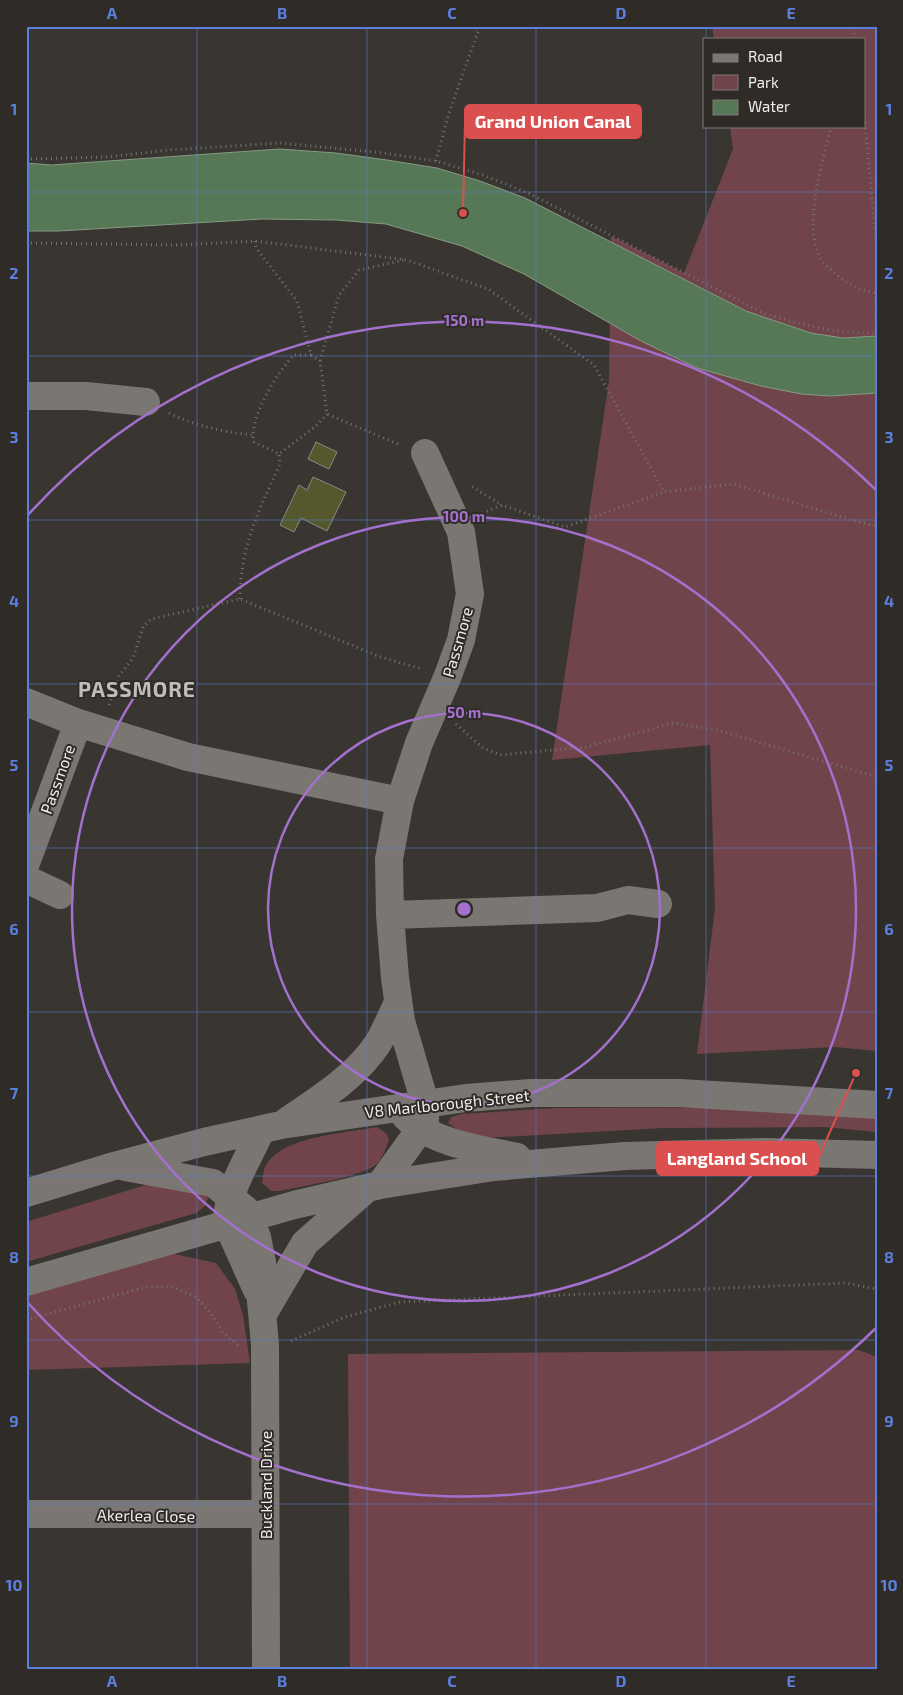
<svg xmlns="http://www.w3.org/2000/svg" width="903" height="1695" viewBox="0 0 903 1695" font-family="'Exo 2',sans-serif">
<style>
.green{fill:#70444a}
.water{fill:#577857;stroke:#859b83}
.building{fill:#55572d;stroke:#8a8a85}
.lines{fill:none;stroke-linecap:round;stroke-linejoin:round}
.path{stroke:#767370;stroke-width:3;stroke-dasharray:1 4;stroke-linecap:butt}
.minor{stroke:#7a7772;stroke-width:28}
.grid{fill:none;stroke:#5c7ede;stroke-width:1;stroke-opacity:0.55}
.ring{fill:none;stroke:#a470ce;stroke-width:2.5}
.labels{text-anchor:middle;dominant-baseline:central;stroke-width:4;stroke-linejoin:round;paint-order:stroke}
.street-label{font-size:16px;fill:#efedeb;stroke:#2f2c28}
.district-label{font-size:21px;font-weight:bold;letter-spacing:1px;fill:#c1beb9;stroke:#2f2c28}
.centre{fill:#a470ce;stroke:#2f2c28;stroke-width:2.5}
.ring-label{font-size:15px;text-anchor:middle;font-weight:bold;fill:#a470ce;stroke:#2f2c28;stroke-width:4;stroke-linejoin:round;paint-order:stroke}
.leader{fill:none;stroke:#db4f4f;stroke-width:2}
.callout-dot{fill:#db4f4f;stroke:#2f2c28;stroke-width:2}
.callout{fill:#db4f4f;stroke:#db4f4f;stroke-width:2}
.callout-label{font-size:18px;text-anchor:middle;font-weight:bold;fill:#fff}
.neatline{fill:none;stroke:#5c7ede;stroke-width:2}
.grid-label{font-size:16px;text-anchor:middle;font-weight:bold;fill:#5c7ede}
</style>
<rect width="100%" height="100%" fill="#393632"/>
<!-- green -->
<path class="green" d="M712 26H877V1051L835 1047 697 1054 715 908 710 745 552 760 609 381 611 236 684 273 733 149 730 126H864V39H714Z
M761 1107 877 1118V1132L825 1127 663 1128 484 1138 459 1131 448 1123 451 1117 462 1114 557 1108Z
M377 1127 386 1133 389 1140C386 1147 383 1156 379 1162 366 1177 301 1186 280 1191H271L262 1183C263 1178 263 1171 265 1167 280 1136 347 1133 377 1127Z
M152 1183 206 1193 208 1198 204 1207 196 1213 26 1262V1222Z
M170 1253 216 1263 235 1289 243 1315 250 1363 26 1370V1291Z
M859 1350 877 1357V1669H350L348 1354Z"/>
<!-- water -->
<path class="water" d="M280 149 336 153 387 160 437 168 480 181 525 198 746 311 811 333 843 338 877 336V393L831 396 801 394 761 386 697 368 641 341 524 274 462 246 386 224 336 220 262 219 59 231H26V163L51 165Z"/>
<!-- building -->
<path class="building" d="M316 442 337 452 329 469 308 459Z
M313 477 346 492 327 531 301 518 294 532 280 525 299 485 307 490Z"/>
<g class="lines">
<!-- path -->
<path class="path" d="M853 39 855 26
M864 113 876 241
M831 126C823 163 801 227 822 261 825 266 832 270 836 274 848 285 861 291 877 293
M26 159 107 157 169 150 281 143 384 153 436 161 483 175 530 194 763 313C801 325 836 334 877 333
M436 161 448 116 480 26
M255 241 256 248 297 301 311 355 320 361 327 414 400 445
M26 243 179 245 255 241 407 260 488 289 594 365 664 492 733 484 858 522 877 526
M876 293V333
M311 355H294C278 371 248 419 254 442L279 454 316 426 327 414
M320 361 339 295 359 270 404 260
M169 413C196 426 223 432 253 435
M472 487 502 505
M482 513 502 505 565 527 664 492
M240 599C241 543 258 513 280 464L279 454
M109 705 119 676 133 658 143 627 151 619 240 599 378 656 421 669
M456 724 483 748 500 755 586 747 673 723 717 730 877 777
M26 1320 146 1287H173L196 1297 214 1317 223 1333 238 1345
M291 1341 345 1317 400 1302 845 1283 877 1289"/>
<!-- minor -->
<path class="minor" d="M26 396H86L146 402
M26 702 78 723 188 757 400 801
M26 863 78 723
M26 879 60 895
M390 915 597 908 628 900 658 904
M406 1117C434 1144 480 1149 517 1157
M287 1121C318 1100 357 1076 378 1043 386 1030 392 1015 398 1002
M125 1167 213 1183 245 1209 257 1237 262 1262 261 1301 265 1345 266 1669
M380 1185 421 1128 425 1119V1103L401 1021 395 978 390 915 389 859 400 801 419 743 447 678 461 640 470 594 461 532 425 453
M26 1193 114 1166 204 1142 281 1125 466 1098 530 1093H680L877 1105
M26 1282 294 1205 380 1185 494 1167 625 1156 766 1152 877 1155
M257 1290 227 1223C227 1189 248 1160 261 1130
M263 1314 305 1243 364 1191
M26 1514H265"/>
</g>
<!-- grid -->
<path class="grid" d="M197 26V1669M367 26V1669M536 26V1669M706 26V39M706 126V1669M26 192H877M26 356H877M26 520H877M26 684H877M26 848H877M26 1012H877M26 1176H877M26 1340H877M26 1504H877"/>
<!-- distance rings -->
<g class="ring">
<circle cx="464" cy="909" r="196"/>
<circle cx="464" cy="909" r="392"/>
<path d="M876 1328A588 588 0 0 1 27 1302M27 516A588 588 0 0 1 876 490"/>
</g>
<g class="labels">
<!-- street labels -->
<g class="street-label">
<text transform="translate(457 642) rotate(-74)">Passmore</text>
<text transform="translate(57 779) rotate(-70)">Passmore</text>
<text transform="translate(447 1103) rotate(-6)">V8 Marlborough Street</text>
<text transform="translate(265 1485) rotate(-90)">Buckland Drive</text>
<text transform="translate(146 1515) rotate(1)">Akerlea Close</text>
</g>
<!-- district labels -->
<g class="district-label">
<text x="137" y="688">PASSMORE</text>
</g>
</g>
<circle cx="464" cy="909" r="8" class="centre"/>
<g class="ring-label">
<text x="464" y="326">150 m</text>
<text x="464" y="522">100 m</text>
<text x="464" y="718">50 m</text>
</g>
<!-- callouts -->
<path class="leader" d="M463 213L465 122M856 1073L818 1159"/>
<g class="callout-dot">
<circle cx="463" cy="213" r="5"/>
<circle cx="856" cy="1073" r="5"/>
</g>
<g class="callout">
<rect x="465" y="105" width="176" height="33" rx="5"/>
<rect x="657" y="1142" width="161" height="33" rx="5"/>
</g>
<g class="callout-label">
<text x="553" y="128">Grand Union Canal</text>
<text x="737" y="1165">Langland School</text>
</g>
<!-- border -->
<rect width="903" height="1695" fill="none" stroke="#2f2c28" stroke-width="55"/>
<!-- legend -->
<rect x="703" y="38" width="162" height="90" fill="#2f2c28" stroke="#7c7976"/>
<rect x="713" y="54" width="25" height="8" fill="#7a7772" stroke="#7c7976"/>
<text x="748" y="62" font-size="15" fill="#efedeb">Road</text>
<rect x="713" y="75" width="25" height="15" fill="#70444a" stroke="#7c7976"/>
<text x="748" y="88" font-size="15" fill="#efedeb">Park</text>
<rect x="713" y="100" width="25" height="15" fill="#577857" stroke="#7c7976"/>
<text x="748" y="112" font-size="15" fill="#efedeb">Water</text>
<rect x="28" y="28" width="848" height="1640" class="neatline"/>
<g class="grid-label">
<text x="112" y="19">A</text>
<text x="282" y="19">B</text>
<text x="452" y="19">C</text>
<text x="621" y="19">D</text>
<text x="791" y="19">E</text>
<text x="14" y="115">1</text>
<text x="889" y="115">1</text>
<text x="14" y="279">2</text>
<text x="889" y="279">2</text>
<text x="14" y="443">3</text>
<text x="889" y="443">3</text>
<text x="14" y="607">4</text>
<text x="889" y="607">4</text>
<text x="14" y="771">5</text>
<text x="889" y="771">5</text>
<text x="14" y="935">6</text>
<text x="889" y="935">6</text>
<text x="14" y="1099">7</text>
<text x="889" y="1099">7</text>
<text x="14" y="1263">8</text>
<text x="889" y="1263">8</text>
<text x="14" y="1427">9</text>
<text x="889" y="1427">9</text>
<text x="14" y="1591">10</text>
<text x="889" y="1591">10</text>
<text x="112" y="1687">A</text>
<text x="282" y="1687">B</text>
<text x="452" y="1687">C</text>
<text x="621" y="1687">D</text>
<text x="791" y="1687">E</text>
</g>
</svg>
